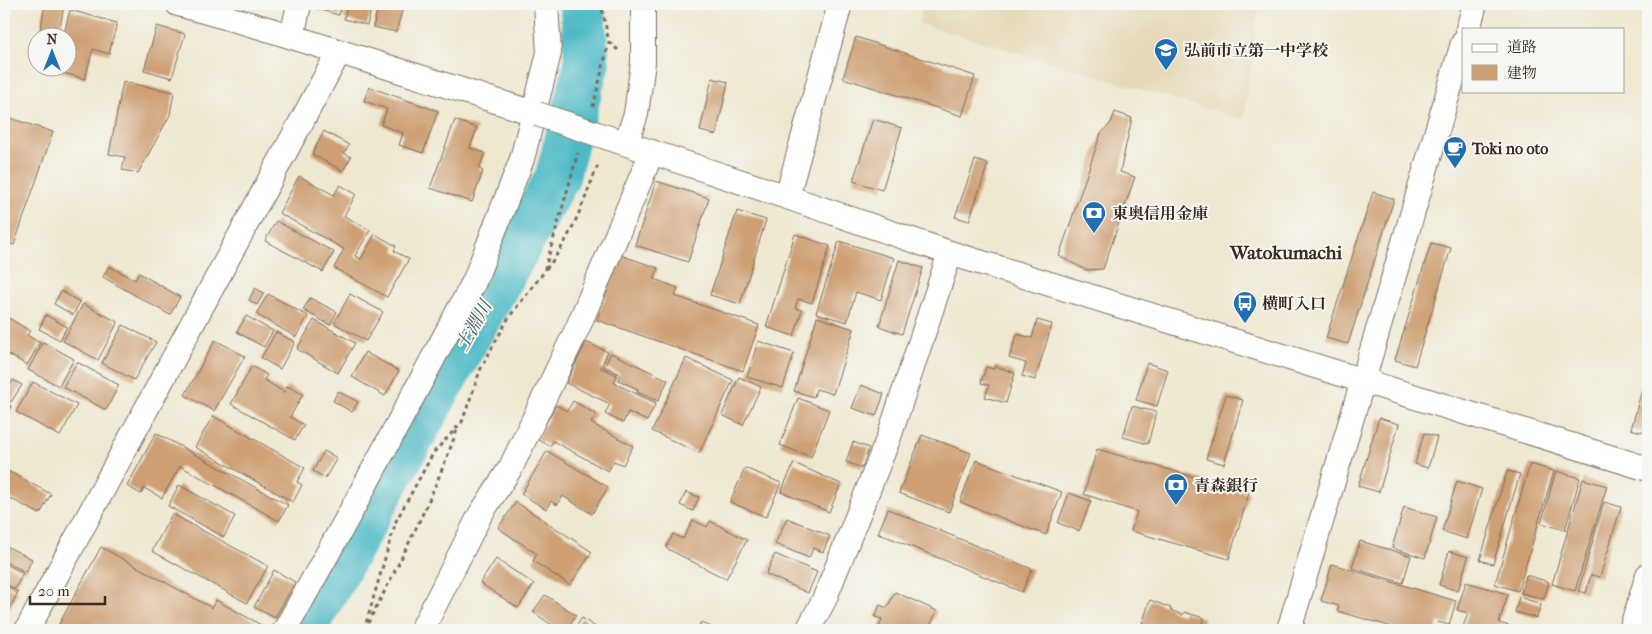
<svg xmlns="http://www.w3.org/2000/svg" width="1652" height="634" viewBox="0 0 1652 634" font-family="'IM FELL French Canon','Noto Serif JP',serif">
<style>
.built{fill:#e6daba}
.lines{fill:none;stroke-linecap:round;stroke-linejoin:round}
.river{stroke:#4dbac6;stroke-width:45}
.building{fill:#cd9f72}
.minor-casing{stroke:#7a6c5d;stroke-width:26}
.path{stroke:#7a6c5d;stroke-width:3;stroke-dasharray:4 4;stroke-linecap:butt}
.minor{stroke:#fff;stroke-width:24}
.minor-bridge-casing{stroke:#7a6c5d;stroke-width:26;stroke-linecap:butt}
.minor-bridge{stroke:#fff;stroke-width:24}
.labels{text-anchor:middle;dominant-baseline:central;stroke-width:4;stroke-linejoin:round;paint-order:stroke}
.poi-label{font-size:16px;font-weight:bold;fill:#3b2a1e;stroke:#f6f6f2;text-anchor:start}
.water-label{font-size:18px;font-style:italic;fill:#415c59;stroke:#f6f6f2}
.quarter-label{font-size:19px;font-weight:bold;fill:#3b2a1e;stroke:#f6f6f2}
</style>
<rect width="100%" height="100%" fill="#f6f6f2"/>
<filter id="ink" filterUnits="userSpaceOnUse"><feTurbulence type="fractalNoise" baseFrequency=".02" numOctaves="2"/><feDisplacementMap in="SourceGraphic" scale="10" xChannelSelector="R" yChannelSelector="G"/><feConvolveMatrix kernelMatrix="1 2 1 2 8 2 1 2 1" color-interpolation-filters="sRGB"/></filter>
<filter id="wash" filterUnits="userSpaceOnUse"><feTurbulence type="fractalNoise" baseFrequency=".0096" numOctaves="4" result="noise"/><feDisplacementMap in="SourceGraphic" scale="20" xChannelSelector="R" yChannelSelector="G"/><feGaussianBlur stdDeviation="1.12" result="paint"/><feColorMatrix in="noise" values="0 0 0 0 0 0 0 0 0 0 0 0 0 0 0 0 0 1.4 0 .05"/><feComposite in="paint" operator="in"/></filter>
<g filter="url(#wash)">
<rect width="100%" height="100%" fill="#efe8d1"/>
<!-- built -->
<path class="built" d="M924 4H1259L1244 120 918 23Z"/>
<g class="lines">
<!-- river -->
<path class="river" d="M304 630 557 178 587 63 582 4"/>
</g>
<g id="blocks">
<!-- building -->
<path class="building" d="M45 4 64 5 58 38H39Z
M315 4H342L339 15 314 8Z
M348 4H373L367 25 344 19Z
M379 4H404L396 32 373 27Z
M70 10 117 23 109 54 93 49 85 79 54 70 55 68H68V38H63Z
M157 26 185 34 172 78 144 70Z
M856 37 975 76 962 116 843 78Z
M712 78 728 82 716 135 700 131Z
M123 82 174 92 170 115 138 173 122 170 125 157 109 154Z
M369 87 438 111 423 153 399 145 403 133 381 125 387 109 364 101Z
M1115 112 1132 118 1120 172 1135 177 1103 269 1086 270 1059 256 1101 133 1111 123Z
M10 118 53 132 14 245 4 242V136Z
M873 119 902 128 882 190 853 181Z
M455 120 477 128 470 148 485 153 479 169 483 171 472 202 430 188Z
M324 131 349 145 344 153 351 157 343 171 312 154Z
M975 160 988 164 969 221 955 217Z
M299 176 334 195 340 185 356 194 344 216 370 230 355 256 361 259 375 234 396 246 394 251 409 259 387 297 334 268 344 249 279 213Z
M656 181 709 198 688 262 635 245Z
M1373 192 1394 199 1348 344 1326 338Z
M737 211 766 220 740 304 710 295Z
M276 221 334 252 323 272 265 241Z
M795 234 830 246 812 303 798 299 795 308 802 310 794 336 766 327Z
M839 241 894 258 881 300 856 292 847 322 816 313Z
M1431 243 1451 248 1415 366 1395 360Z
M620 255 658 268 654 279 678 288 675 296 759 325 743 371 597 320Z
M899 260 923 268 902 334 879 326Z
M109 266 135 280 139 273 180 297 170 315 103 277Z
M255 288 264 293 257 305 249 300Z
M61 291 80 302 73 315 54 304Z
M268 294 308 316 296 337 256 314Z
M350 294 383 312 366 341 334 323Z
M310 298 337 312 330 325 303 310Z
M83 304 118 322 98 360 63 341Z
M46 315 67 327 60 340 39 329Z
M246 316 273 331 264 347 237 332Z
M7 317 30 331 27 335 40 343 27 365 4 352V323Z
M817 317 854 329 833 394 816 389 814 397 794 391Z
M314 320 355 343 338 373 297 349Z
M1037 320 1052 324 1035 380 1022 376 1026 363 1009 358 1017 334 1032 338Z
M123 325 156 342 134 380 102 363Z
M276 332 295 342 280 369 261 358Z
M215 340 245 356 214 411 185 395Z
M758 341 794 353 783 388 747 377Z
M43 342 74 359 59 386 28 370Z
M586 342 608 352 601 368 617 375 614 383 656 403 647 421 628 412 623 423 605 414 610 404 566 383Z
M365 352 399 371 385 396 352 377Z
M611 353 668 380 658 401 637 392 638 389 618 380 620 374 604 367Z
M686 358 733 380 699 453 652 431Z
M77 362 119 385 106 410 63 387Z
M1147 363 1168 370 1157 406 1136 400Z
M252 366 267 375 264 380 284 392 287 386 303 394 290 417 304 425 295 440 231 404Z
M995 366 1015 373 1006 403 985 397 989 385 981 383 986 367 994 369Z
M1648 368V427L1641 432 1631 429Z
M739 377 761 387 743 425 722 415Z
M13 380 22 385 11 402 4 398V395Z
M33 382 77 405 60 436 16 412Z
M861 385 884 394 876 416 852 408Z
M338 391 358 402 352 412 333 401Z
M1226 395 1243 400 1224 464 1206 459Z
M798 398 829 410 811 457 780 445Z
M573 401 596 414 591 423 633 446 623 465 614 461 608 471 553 441 550 446 537 439 556 405 567 411Z
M4 404 11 406 4 429Z
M1132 406 1156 412 1148 444 1123 437Z
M213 416 305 468 297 482 302 485 293 502 195 447Z
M1379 418 1399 424 1379 492 1358 486Z
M156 433 288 505 279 521 180 466 162 498 144 488 141 494 127 486Z
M1424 433 1437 437 1428 468 1415 464Z
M922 435 971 453 949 512 899 493Z
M853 442 869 448 862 468 846 462Z
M1097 449 1249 493 1229 559 1131 531 1137 512 1084 494Z
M324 451 337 458 325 478 313 471Z
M547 451 608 487 592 514 563 496 557 505 551 501 546 509 521 494Z
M976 460 1062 492 1046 535 960 502Z
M794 463 841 484 829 512 781 492Z
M1530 464 1554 471 1518 591 1495 584Z
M745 468 781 483 766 517 730 502Z
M4 469 51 494 40 514 4 495Z
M1507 471 1520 474 1493 564 1480 560Z
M1556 471 1580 478 1565 530 1541 523Z
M1583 479 1607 486 1575 591 1552 584Z
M1457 481 1482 489 1467 539 1442 531Z
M179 485 235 516 224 537 168 506Z
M686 492 699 497 693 511 680 505Z
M1069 493 1091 501 1079 531 1058 523Z
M516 502 592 552 570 585 533 561 537 554 498 528Z
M1604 502 1621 507 1600 577 1591 575 1586 593 1578 591Z
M1404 507 1437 517 1425 558 1392 548Z
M888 509 1032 569 1022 592 878 533Z
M172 514 268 566 247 603 152 551Z
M787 518 830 536 823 552 813 548 809 558 775 544Z
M693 520 707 527 710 521 747 540 726 579 666 548 673 534 683 539Z
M1360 541 1411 556 1403 583 1352 568Z
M4 545 32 559 26 572 4 561Z
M101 547 212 608 216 600 263 626 260 630H66L58 626Z
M1449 551 1468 557 1458 591 1439 585Z
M775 554 817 572 808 593 766 574Z
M496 559 534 584 518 608 480 583Z
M4 563 23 573 15 589 4 583Z
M1332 564 1456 601 1449 625 1438 622 1436 630H1403L1337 611 1339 606 1321 601Z
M274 570 295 582 275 618 254 607Z
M1526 575 1549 582 1544 599 1521 593Z
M1466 582 1508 594 1499 623 1513 627 1512 630H1462L1468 613 1457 610Z
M4 585 18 592 4 620Z
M895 592 937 611 929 628 934 630H885L879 627 882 619 875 617 880 605 887 608Z
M545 595 576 615 566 630H559L533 612Z
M1519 597 1541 604 1537 618 1515 612Z
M1150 600 1171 608 1170 610 1183 615 1184 612 1204 618 1200 630H1140Z
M582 618 600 630H573Z
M701 622 717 630H697Z"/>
</g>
</g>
<g filter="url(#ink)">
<use href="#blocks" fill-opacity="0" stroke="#7a6c5d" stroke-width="1"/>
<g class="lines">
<!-- minor casing -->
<g class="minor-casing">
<path id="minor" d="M178 4 264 28 537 114
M1468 29 1475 4
M292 37 299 4
M597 134 787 197 950 253 1648 469
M626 143 636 114 643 62V4
M787 197 840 4
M27 630 339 52
M285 630 349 515 474 282 522 159 549 53 546 4
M422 630 480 515 511 467 578 327 652 152
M808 630 824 600 889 437 950 253
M1289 630 1463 43
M1631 630 1648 575"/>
</g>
<!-- path -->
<path class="path" d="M609 42 618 50
M593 107 609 42 601 4
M546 269C572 238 584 200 599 162
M368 623C402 558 434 496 458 427
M364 630 396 521 434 452 462 422 481 368 509 317 544 272 578 153"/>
<!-- minor -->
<use href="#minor" class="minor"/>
<!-- minor-bridge casing -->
<g class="minor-bridge-casing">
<path id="minor-bridge" d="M537 114 597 134"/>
</g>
<!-- minor-bridge -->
<use href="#minor-bridge" class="minor-bridge"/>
</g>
</g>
<!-- icons -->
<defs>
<g id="school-pin" transform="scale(1.25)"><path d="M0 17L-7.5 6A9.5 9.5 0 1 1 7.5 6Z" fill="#1f6fb2" stroke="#f6f6f2"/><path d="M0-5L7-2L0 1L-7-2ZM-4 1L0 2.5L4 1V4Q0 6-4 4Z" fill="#fff"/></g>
<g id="cafe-pin" transform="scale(1.25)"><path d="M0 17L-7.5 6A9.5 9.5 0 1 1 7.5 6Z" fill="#1f6fb2" stroke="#f6f6f2"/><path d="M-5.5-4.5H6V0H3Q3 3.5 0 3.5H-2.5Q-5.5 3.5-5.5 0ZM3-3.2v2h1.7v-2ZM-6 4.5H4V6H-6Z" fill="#fff"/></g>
<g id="bank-pin" transform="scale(1.25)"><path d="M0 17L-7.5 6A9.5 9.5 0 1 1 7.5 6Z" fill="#1f6fb2" stroke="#f6f6f2"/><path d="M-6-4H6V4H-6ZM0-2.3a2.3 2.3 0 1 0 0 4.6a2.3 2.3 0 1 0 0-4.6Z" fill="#fff"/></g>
<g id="bus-pin" transform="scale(1.25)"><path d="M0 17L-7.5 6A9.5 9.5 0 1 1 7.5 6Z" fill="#1f6fb2" stroke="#f6f6f2"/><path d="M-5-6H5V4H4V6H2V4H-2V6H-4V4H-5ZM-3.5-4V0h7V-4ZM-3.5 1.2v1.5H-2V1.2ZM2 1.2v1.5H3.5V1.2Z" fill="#fff"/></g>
</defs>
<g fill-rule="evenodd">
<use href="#school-pin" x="1166" y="50"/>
<use href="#cafe-pin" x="1455" y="148"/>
<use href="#bank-pin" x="1094" y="213"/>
<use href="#bus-pin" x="1245" y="303"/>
<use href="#bank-pin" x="1176" y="485"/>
</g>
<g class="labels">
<!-- poi labels -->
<g class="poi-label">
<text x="1184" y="50">弘前市立第一中学校</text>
<text x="1472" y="148">Toki no oto</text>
<text x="1112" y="213">東奥信用金庫</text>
<text x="1262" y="303">横町入口</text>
<text x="1194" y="485">青森銀行</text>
</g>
<!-- water labels -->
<g class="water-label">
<text transform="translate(474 326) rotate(-61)">土淵川</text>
</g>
<!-- quarter labels -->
<g class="quarter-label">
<text x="1286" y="253">Watokumachi</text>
</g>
</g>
<!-- margin -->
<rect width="1652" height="634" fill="none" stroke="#f6f6f2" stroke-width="20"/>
<!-- legend -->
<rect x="1462" y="28" width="162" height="65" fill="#f6f6f2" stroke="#aba49d"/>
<rect x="1472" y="44" width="25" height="8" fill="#ffffff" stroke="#aba49d"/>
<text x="1507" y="52" font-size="15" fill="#3b2a1e">道路</text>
<rect x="1472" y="65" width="25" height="15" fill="#cd9f72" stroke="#aba49d"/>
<text x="1507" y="78" font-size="15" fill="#3b2a1e">建物</text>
<!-- north arrow -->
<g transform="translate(52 52)"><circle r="24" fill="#f6f6f2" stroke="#aba49d"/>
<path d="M0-4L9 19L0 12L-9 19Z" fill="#1f6fb2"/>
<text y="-8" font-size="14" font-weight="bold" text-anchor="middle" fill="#3b2a1e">N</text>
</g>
<!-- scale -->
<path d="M30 596v8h75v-8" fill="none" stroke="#3b2a1e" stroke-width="2.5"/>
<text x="38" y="596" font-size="15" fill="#3b2a1e" stroke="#f6f6f2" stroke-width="4" paint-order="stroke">20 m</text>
</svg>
